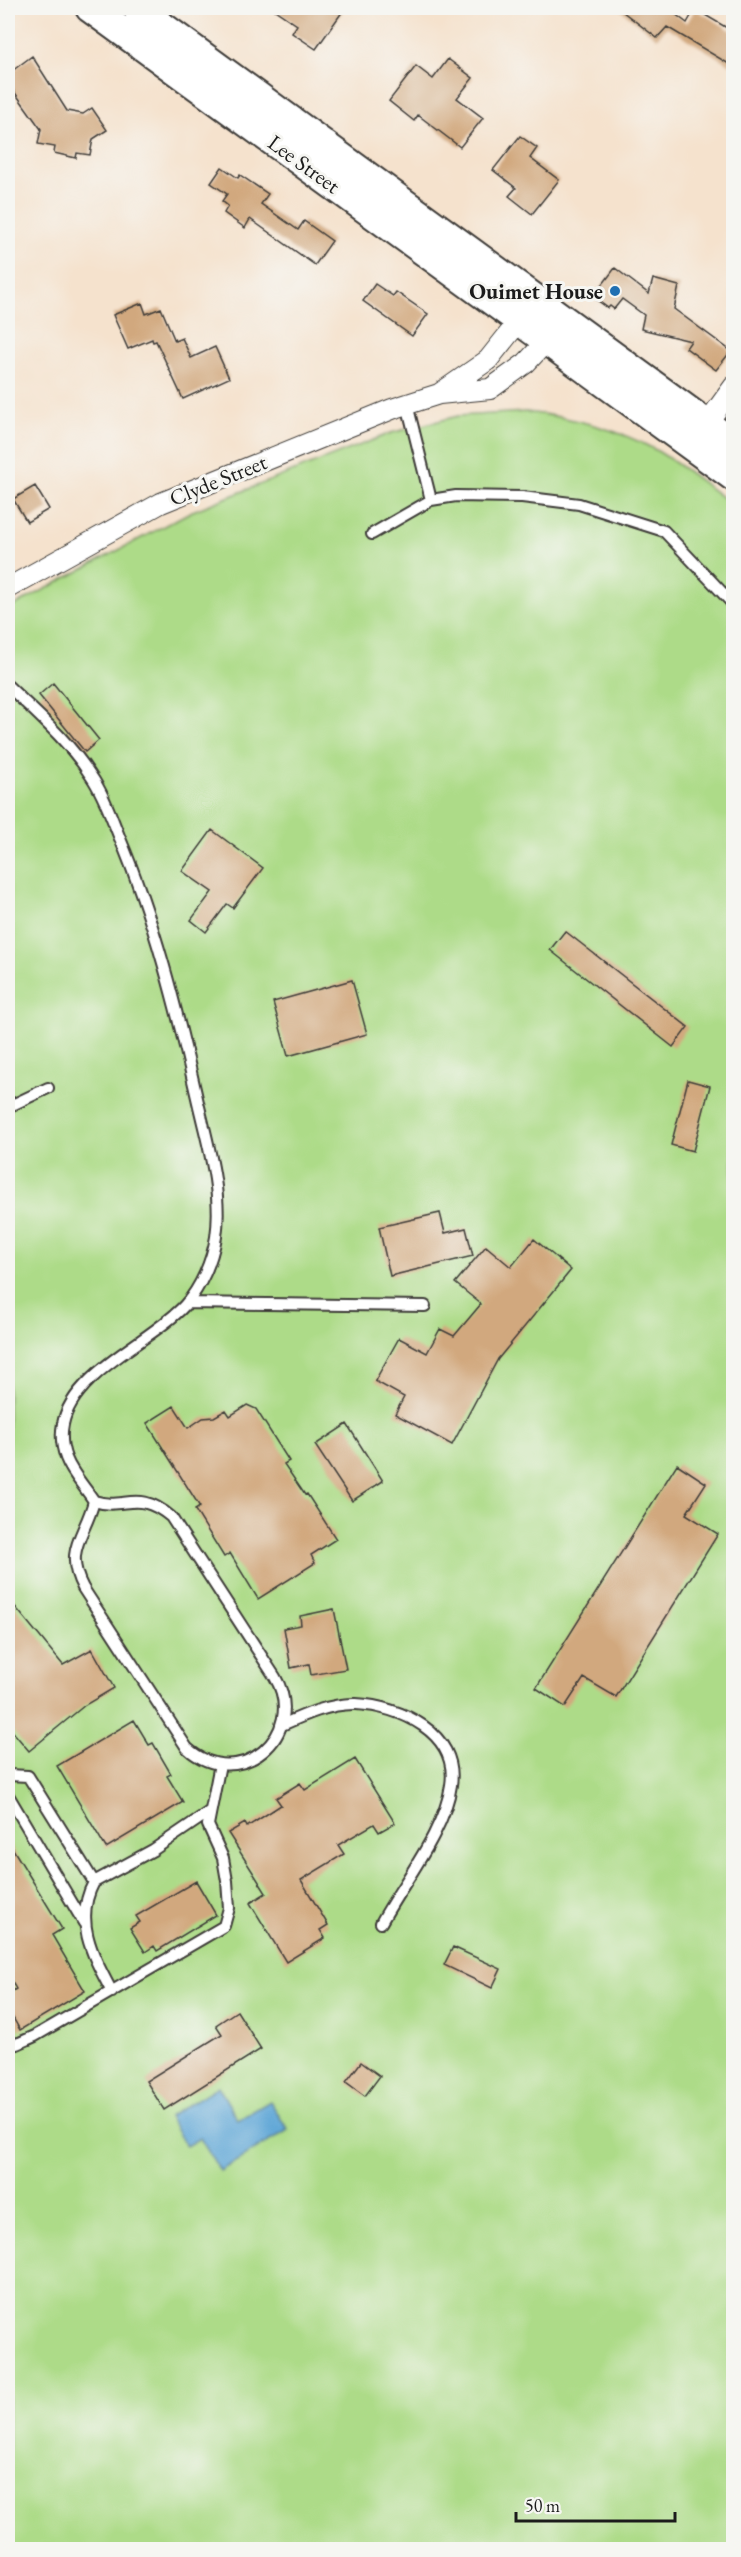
<svg xmlns="http://www.w3.org/2000/svg" width="741" height="2557" viewBox="0 0 741 2557" font-family="'EB Garamond',serif">
<style>
.green{fill:#addb88;stroke:#647c52;stroke-width:1.5}
.water{fill:#61a7d7;stroke:#3e627a;stroke-width:1.5}
.building{fill:#d1a87e}
.lines{fill:none;stroke-linecap:round;stroke-linejoin:round}
.service-casing{stroke:#3d3a37;stroke-width:14}
.minor-casing{stroke:#3d3a37;stroke-width:22}
.secondary-casing{stroke:#3d3a37;stroke-width:32}
.service{stroke:#fff;stroke-width:10}
.minor{stroke:#fff;stroke-width:20}
.secondary{stroke:#fff;stroke-width:28}
.poi-dot{fill:#1f6fb2;stroke:#f6f6f2;stroke-width:2}
.labels{text-anchor:middle;dominant-baseline:central;stroke-width:6;stroke-linejoin:round;paint-order:stroke}
.street-label{font-size:22px;fill:#1c1c1c;stroke:#f6f6f2}
.poi-label{font-size:22px;font-weight:bold;fill:#1c1c1c;stroke:#f6f6f2;text-anchor:end}
</style>
<rect width="100%" height="100%" fill="#f6f6f2"/>
<filter id="ink" filterUnits="userSpaceOnUse"><feTurbulence type="fractalNoise" baseFrequency=".0167" numOctaves="2"/><feDisplacementMap in="SourceGraphic" scale="12" xChannelSelector="R" yChannelSelector="G"/><feConvolveMatrix kernelMatrix="1 2 1 2 8 2 1 2 1" color-interpolation-filters="sRGB"/></filter>
<filter id="wash" filterUnits="userSpaceOnUse"><feTurbulence type="fractalNoise" baseFrequency=".008" numOctaves="4" result="noise"/><feDisplacementMap in="SourceGraphic" scale="24" xChannelSelector="R" yChannelSelector="G"/><feGaussianBlur stdDeviation="1.35" result="paint"/><feColorMatrix in="noise" values="0 0 0 0 0 0 0 0 0 0 0 0 0 0 0 0 0 1.4 0 .05"/><feComposite in="paint" operator="in"/></filter>
<g filter="url(#wash)">
<rect width="100%" height="100%" fill="#f5e2cd"/>
<!-- green -->
<path class="green" d="M526 412C570 417 615 428 654 449 682 465 707 487 733 505V2549L8 2550V609L190 512 391 433 458 416Z"/>
<!-- water -->
<path class="water" d="M218 2086 238 2120 270 2101 288 2130 220 2171 200 2138 186 2146 168 2117Z"/>
<g id="blocks">
<!-- building -->
<path class="building" d="M272 8H345L316 49 292 33 297 25Z
M618 8H667L687 23 695 9 734 32V67L667 27 657 38Z
M32 56 67 111 83 114 92 108 107 130 93 139 90 155 77 153 76 158 54 153 55 147 38 144 41 129 8 83V74Z
M448 59 473 78 457 98 483 118 460 147 418 115 414 121 389 101 416 66 433 79Z
M520 136 537 148 530 158 559 180 532 214 509 196 516 188 493 170Z
M222 167 238 178 240 175 268 194 261 204 298 230 304 221 332 241 315 265 250 219 245 228 224 213 228 206 222 201 227 194 211 183Z
M615 268 649 294 653 279 679 286 674 309 731 351 716 370 686 348 691 341 641 329 644 315 622 299 614 309 610 306 608 308 593 297Z
M375 284 393 296 396 292 428 314 412 336 363 301Z
M142 303 146 314 161 308 175 341 182 338 191 358 215 347 229 378 183 399 156 341 153 342 152 339 128 349 113 315Z
M35 486 49 509 27 522 13 499Z
M53 683 99 740 85 752 39 695Z
M212 830 263 868 233 908 227 904 206 932 191 920 212 892 182 871Z
M565 931 688 1027 673 1047 550 950Z
M352 980 367 1034 288 1056 273 1002Z
M688 1080 710 1086 693 1151 671 1145Z
M440 1213 445 1233 466 1228 473 1256 390 1276 379 1227Z
M534 1239 571 1270 498 1359 452 1445 395 1414 404 1397 375 1381 399 1338 427 1353 440 1329 454 1336 481 1304 455 1283 486 1246 511 1267Z
M247 1405 256 1409 289 1461 284 1464 305 1495 307 1494 336 1539 311 1555 315 1563 258 1599 230 1553 224 1557 195 1510 200 1507 147 1423 174 1406 188 1428 203 1418 214 1417 226 1410 230 1416Z
M347 1424 383 1481 352 1501 315 1445Z
M677 1464 706 1483 686 1514 718 1534 616 1697 584 1678 565 1707 536 1688Z
M8 1598 63 1665 92 1649 114 1688 85 1705 29 1751 8 1726Z
M334 1609 346 1669 311 1675 309 1664 291 1668 284 1628 301 1625 300 1616Z
M134 1720 149 1745 153 1743 171 1774 167 1776 183 1802 106 1848 57 1766Z
M355 1759 395 1823 379 1832 374 1824 338 1845 344 1854 301 1880 328 1925 320 1930 325 1938 286 1962 250 1903 266 1893 228 1833 245 1823 247 1827 281 1805 276 1798 300 1783 305 1790Z
M8 1841 62 1929 52 1935 85 1991 20 2030 8 2009V1994L16 1989 8 1975Z
M196 1881 216 1915 157 1951 154 1946 145 1952 130 1928 140 1922 136 1916Z
M453 1947 501 1969 492 1988 444 1965Z
M237 2011 261 2049 164 2110 146 2081 222 2034 216 2025Z
M361 2062 380 2076 365 2096 346 2082Z"/>
</g>
</g>
<g filter="url(#ink)">
<use href="#blocks" fill-opacity="0" stroke="#3d3a37" stroke-width="1.5"/>
<g class="lines">
<!-- service casing -->
<g class="service-casing">
<path id="service" d="M407 404 431 500
M372 534 431 500 456 496 522 497 579 504 664 531 734 605
M8 686C37 714 69 741 91 776 103 793 111 816 119 836 154 919 177 1010 197 1098 207 1142 223 1191 216 1237 212 1261 201 1287 185 1305 147 1347 39 1385 66 1458 72 1474 85 1487 94 1501
M8 1107 48 1088
M187 1303 425 1306
M94 1501C125 1511 137 1488 171 1517L275 1677C309 1735 238 1794 187 1748L83 1588C63 1550 85 1536 94 1501Z
M282 1725C304 1715 331 1703 356 1704 400 1706 459 1733 451 1785 445 1831 403 1882 381 1923
M8 1775 28 1776 94 1882C73 1921 93 1956 112 1992
M8 1795 84 1923
M94 1882 153 1850 209 1812
M8 2042 17 2044 35 2036 224 1926 229 1908 227 1881 223 1858 208 1825 220 1764"/>
</g>
<!-- minor casing -->
<g class="minor-casing">
<path id="minor" d="M439 394 488 360 527 311
M700 433 734 386
M8 588 161 503 392 409 439 394 490 389 526 363 555 332"/>
</g>
<!-- secondary casing -->
<g class="secondary-casing">
<path id="secondary" d="M90 8 734 477
M137 8 734 444"/>
</g>
<!-- service -->
<use href="#service" class="service"/>
<!-- minor -->
<use href="#minor" class="minor"/>
<!-- secondary -->
<use href="#secondary" class="secondary"/>
</g>
</g>
<!-- markers -->
<circle class="poi-dot" cx="615" cy="291" r="6"/>
<g class="labels">
<!-- street labels -->
<g class="street-label">
<text transform="translate(304 164) rotate(36)">Lee Street</text>
<text transform="translate(218 480) rotate(-22)">Clyde Street</text>
</g>
<!-- poi labels -->
<g class="poi-label">
<text x="603" y="291">Ouimet House</text>
</g>
</g>
<!-- margin -->
<rect width="741" height="2557" fill="none" stroke="#f6f6f2" stroke-width="30"/>
<!-- scale -->
<path d="M516 2512v9h159v-9" fill="none" stroke="#1c1c1c" stroke-width="3"/>
<text x="525" y="2512" font-size="18" fill="#1c1c1c" stroke="#f6f6f2" stroke-width="4.5" paint-order="stroke">50 m</text>
</svg>
